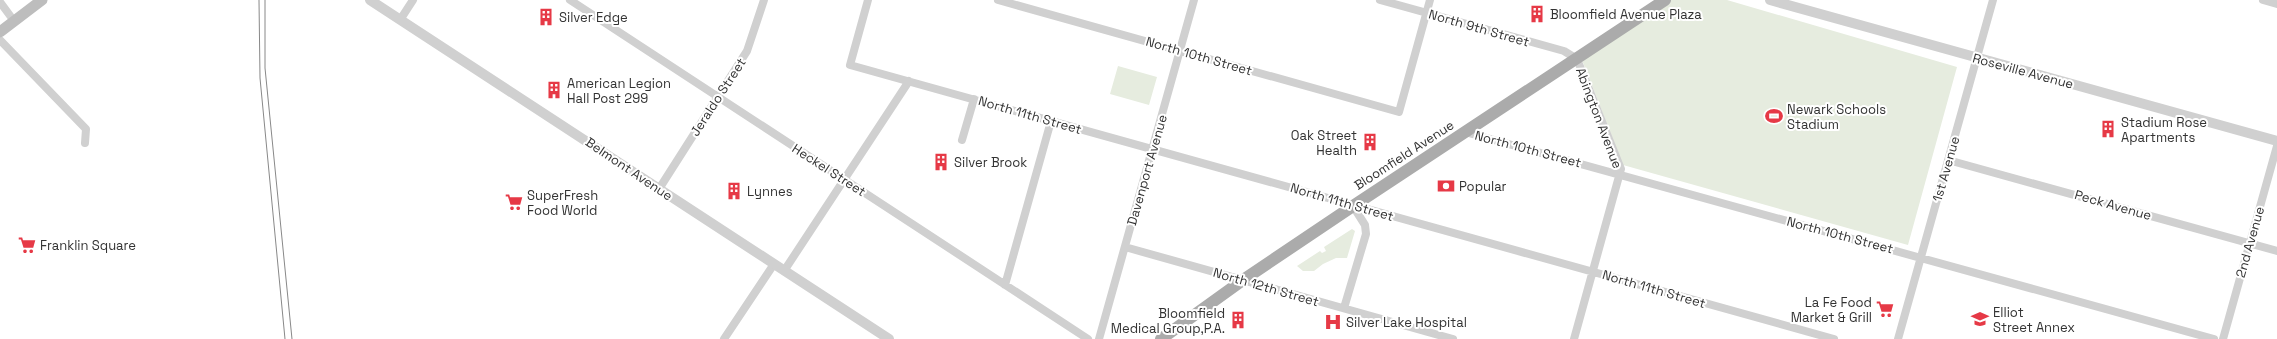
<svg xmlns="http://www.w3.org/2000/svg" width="2277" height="339" viewBox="0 0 2277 339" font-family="'Space Grotesk',sans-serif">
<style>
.green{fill:#e6ecdf}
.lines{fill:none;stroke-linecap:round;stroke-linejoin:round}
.minor{stroke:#d0d0d0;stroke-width:8}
.tertiary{stroke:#d0d0d0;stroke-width:10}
.secondary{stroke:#bdbdbd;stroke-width:11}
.primary{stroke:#ababab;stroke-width:12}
.tram{stroke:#888;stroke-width:1}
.labels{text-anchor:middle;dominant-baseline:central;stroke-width:4;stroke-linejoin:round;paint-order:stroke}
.poi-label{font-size:13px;fill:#333;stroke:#fff;text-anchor:start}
.street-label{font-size:13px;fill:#333;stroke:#fff}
</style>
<rect width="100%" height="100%" fill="#fff"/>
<!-- green -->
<path class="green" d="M1667 0H1727L1957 67 1908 245 1623 165 1582 60Z
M1118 66 1157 77 1149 105 1110 94Z
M1352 229 1355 231 1347 258H1336L1323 264 1314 271H1303L1297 266 1320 251 1322 253 1326 251 1324 247Z"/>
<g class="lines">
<!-- minor -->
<path class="minor" d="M570 0 1088 339
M868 0 850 65 1834 339
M998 0 1399 112 1430 0
M1380 0 1564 51 1577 59 1621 169 1574 339
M2263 0 2277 4
M0 2 14 21
M400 20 413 0
M0 40 86 129 85 143
M1465 132 2214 339
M962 140 974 99
M1948 160 2277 251
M659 189 747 51 764 0
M1125 247 1453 339
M784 271 909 81
M1005 285 1051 121
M1344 308 1366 234 1365 225 1353 206
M724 339 774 264
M1099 339 1194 0
M1898 339 1993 0
M2223 339 2277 146"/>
<!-- tertiary -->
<path class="tertiary" d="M370 0 889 339
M1770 0 2277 141"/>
<!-- secondary -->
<path class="secondary" d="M0 32 42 0"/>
<!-- primary -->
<path class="primary" d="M1161 339 1243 280 1353 206 1665 0"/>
<!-- tram -->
<path class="tram" d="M259 0 260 78 285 339
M265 0V68L292 339"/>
</g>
<!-- icons -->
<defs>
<g id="building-bare" transform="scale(1.38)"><path d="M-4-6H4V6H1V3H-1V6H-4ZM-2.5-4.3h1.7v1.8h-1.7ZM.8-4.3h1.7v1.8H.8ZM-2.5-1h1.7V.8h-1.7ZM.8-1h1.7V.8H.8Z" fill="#e63946" stroke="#fff" stroke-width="2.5" paint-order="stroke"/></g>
<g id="stadium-bare" transform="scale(1.38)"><path d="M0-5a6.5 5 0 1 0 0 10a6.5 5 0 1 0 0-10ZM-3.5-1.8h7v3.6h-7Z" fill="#e63946" stroke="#fff" stroke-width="2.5" paint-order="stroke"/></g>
<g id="bank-bare" transform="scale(1.38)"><path d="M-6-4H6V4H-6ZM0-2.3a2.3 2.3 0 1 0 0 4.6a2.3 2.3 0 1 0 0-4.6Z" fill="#e63946" stroke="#fff" stroke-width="2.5" paint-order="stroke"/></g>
<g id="supermarket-bare" transform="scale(1.38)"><path d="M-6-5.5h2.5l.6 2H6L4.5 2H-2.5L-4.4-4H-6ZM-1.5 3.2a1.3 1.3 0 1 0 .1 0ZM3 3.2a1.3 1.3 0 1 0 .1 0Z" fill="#e63946" stroke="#fff" stroke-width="2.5" paint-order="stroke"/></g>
<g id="school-bare" transform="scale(1.38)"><path d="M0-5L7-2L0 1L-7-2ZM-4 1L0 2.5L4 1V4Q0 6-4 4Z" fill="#e63946" stroke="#fff" stroke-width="2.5" paint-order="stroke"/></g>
<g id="hospital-bare" transform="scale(1.38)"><path d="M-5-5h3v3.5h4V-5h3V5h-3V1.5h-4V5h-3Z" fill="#e63946" stroke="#fff" stroke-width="2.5" paint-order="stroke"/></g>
</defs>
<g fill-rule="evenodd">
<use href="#building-bare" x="1537" y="14"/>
<use href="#building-bare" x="546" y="17"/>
<use href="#building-bare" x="554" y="90"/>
<use href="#stadium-bare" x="1774" y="116"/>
<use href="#building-bare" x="2108" y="129"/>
<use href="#building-bare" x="1370" y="142"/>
<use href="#building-bare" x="941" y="162"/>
<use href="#bank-bare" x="1446" y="186"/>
<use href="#building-bare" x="734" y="191"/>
<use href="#supermarket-bare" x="514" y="202"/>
<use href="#supermarket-bare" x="27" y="245"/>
<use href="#supermarket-bare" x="1885" y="309"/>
<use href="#school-bare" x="1980" y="319"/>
<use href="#building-bare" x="1238" y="320"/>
<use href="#hospital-bare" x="1333" y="322"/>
</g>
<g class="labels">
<!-- poi labels -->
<g class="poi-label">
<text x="1550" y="14">Bloomfield Avenue Plaza</text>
<text x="559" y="17">Silver Edge</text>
<text x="567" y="83">American Legion<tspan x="567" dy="15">Hall Post 299</tspan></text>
<text x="1787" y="109">Newark Schools<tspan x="1787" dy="15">Stadium</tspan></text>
<text x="2121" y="122">Stadium Rose<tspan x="2121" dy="15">Apartments</tspan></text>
<text x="1357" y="135" text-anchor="end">Oak Street<tspan x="1357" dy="15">Health</tspan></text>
<text x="954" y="162">Silver Brook</text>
<text x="1459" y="186">Popular</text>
<text x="747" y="191">Lynnes</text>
<text x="527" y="195">SuperFresh<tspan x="527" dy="15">Food World</tspan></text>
<text x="40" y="245">Franklin Square</text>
<text x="1872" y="302" text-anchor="end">La Fe Food<tspan x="1872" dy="15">Market &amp; Grill</tspan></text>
<text x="1993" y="312">Elliot<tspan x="1993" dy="15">Street Annex</tspan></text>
<text x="1225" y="313" text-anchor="end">Bloomfield<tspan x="1225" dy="15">Medical Group,P.A.</tspan></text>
<text x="1346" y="322">Silver Lake Hospital</text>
</g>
<!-- street labels -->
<g class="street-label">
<text transform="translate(1479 28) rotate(16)">North 9th Street</text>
<text transform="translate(1199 56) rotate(16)">North 10th Street</text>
<text transform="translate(2023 71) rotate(15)">Roseville Avenue</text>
<text transform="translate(718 97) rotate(-57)">Jeraldo Street</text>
<text transform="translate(1030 115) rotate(16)">North 11th Street</text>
<text transform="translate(1599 118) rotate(69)">Abington Avenue</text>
<text transform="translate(1528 149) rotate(15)">North 10th Street</text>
<text transform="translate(1404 155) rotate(-33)">Bloomfield Avenue</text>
<text transform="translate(629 169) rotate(34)">Belmont Avenue</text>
<text transform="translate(1946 169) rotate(-74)">1st Avenue</text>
<text transform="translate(829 170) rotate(33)">Heckel Street</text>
<text transform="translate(1147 170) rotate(-74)">Davenport Avenue</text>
<text transform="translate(1342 202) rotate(16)">North 11th Street</text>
<text transform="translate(2113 205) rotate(16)">Peck Avenue</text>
<text transform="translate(1840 235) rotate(15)">North 10th Street</text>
<text transform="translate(2250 242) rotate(-74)">2nd Avenue</text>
<text transform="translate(1266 287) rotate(16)">North 12th Street</text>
<text transform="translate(1654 289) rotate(16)">North 11th Street</text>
</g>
</g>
</svg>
